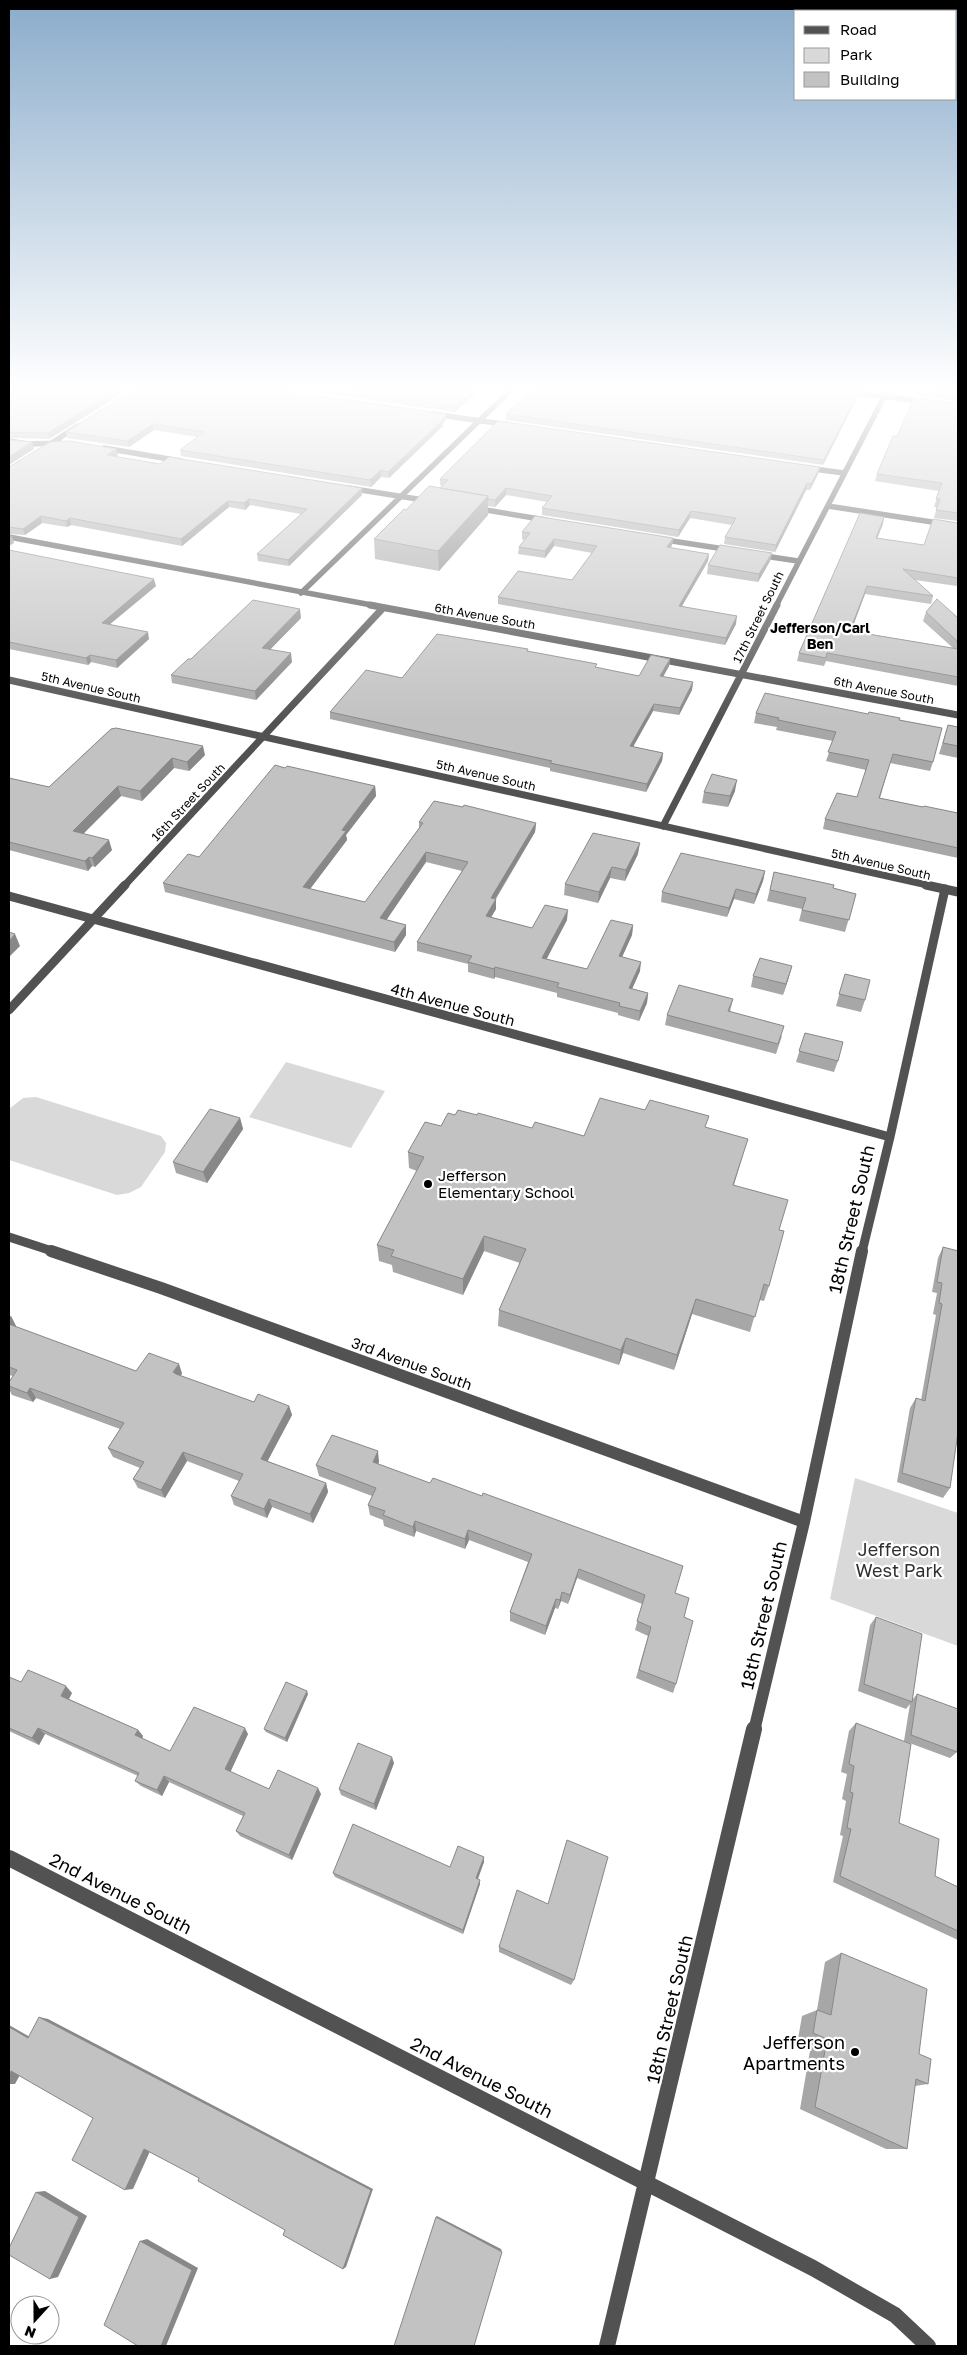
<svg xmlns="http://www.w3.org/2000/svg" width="967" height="2355" viewBox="0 0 967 2355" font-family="'Golos Text',sans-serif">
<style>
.green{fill:#d9d9d9}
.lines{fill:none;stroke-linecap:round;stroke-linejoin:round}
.minor-far4{stroke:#525252;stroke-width:5.5}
.minor-far3{stroke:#525252;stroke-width:7}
.minor-far2{stroke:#525252;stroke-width:9}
.minor-far1{stroke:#525252;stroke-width:12}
.minor{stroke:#525252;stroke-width:16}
.tertiary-far1{stroke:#525252;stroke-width:7}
.tertiary{stroke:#525252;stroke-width:9}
.wall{fill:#a7a7a7}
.shaded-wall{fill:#888}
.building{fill:#c2c2c2;stroke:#888}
.poi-dot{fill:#000;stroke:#fff;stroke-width:2}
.labels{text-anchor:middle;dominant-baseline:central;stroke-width:4.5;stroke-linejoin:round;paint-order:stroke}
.far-street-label{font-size:12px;fill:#000;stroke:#fff}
.far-neighbourhood-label{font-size:14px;font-weight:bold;fill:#000;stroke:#fff}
.street-label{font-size:15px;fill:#000;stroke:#fff}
.poi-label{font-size:15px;fill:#000;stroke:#fff;text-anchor:start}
.near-street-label{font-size:18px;fill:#000;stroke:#fff}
.near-park-label{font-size:18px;fill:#303030;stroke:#fff}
.near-poi-label{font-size:18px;fill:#000;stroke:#fff;text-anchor:end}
</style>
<rect width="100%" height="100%" fill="#fff"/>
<!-- green -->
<path class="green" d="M286 1062 385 1091 351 1148 249 1117Z
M36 1097 161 1136 166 1143 165 1152 141 1187 129 1193 117 1195 9 1160V1109L23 1098Z
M855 1478 958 1513V1646L830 1599Z"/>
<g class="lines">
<!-- minor-far4 -->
<path class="minor-far4" d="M843 391 927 402
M433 414 510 425
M9 441 28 444 60 443
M50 444 78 426
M104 448 181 461
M806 468 844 473
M348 488 430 501
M828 506 958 526
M474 508 546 520
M9 537 377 606
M659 539 731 550
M758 555 798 561
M301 593 510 391
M776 606 887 391"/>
<!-- minor-far3 -->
<path class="minor-far3" d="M370 605 958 715
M663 826 777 605
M124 886 382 609"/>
<!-- minor-far2 -->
<path class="minor-far2" d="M9 896 890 1137
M9 1010 125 885
M9 1237 55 1252
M862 1252 890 1137 945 889"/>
<!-- minor-far1 -->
<path class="minor-far1" d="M51 1251 161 1288 804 1522
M754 1731 804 1522 862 1251"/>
<!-- minor -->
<path class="minor" d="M9 1858 813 2268 895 2315 928 2346
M607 2346 754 1729"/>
<!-- tertiary-far1 -->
<path class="tertiary-far1" d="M9 680 932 886"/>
<!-- tertiary -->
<path class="tertiary" d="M926 885 958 892"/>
</g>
<!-- wall -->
<path class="wall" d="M9 391H126L49 439 9 438Z
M131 391 446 420 443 423V426L389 478 381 477 371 487 181 456 180 450 197 437 154 430 129 447 67 438 66 432Z
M308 391H478L455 412Z
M917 391H958V401L916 396Z
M858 393 857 398 823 465 506 420V414Z
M958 403V521L934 518 937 507H934L939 491 875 481 877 474 897 436Z
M118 455 115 457 362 495 289 566 258 561 257 554 301 514 250 505 245 510 229 507 182 546 71 525 67 527 42 523 25 535 9 534V467Z
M820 467 818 474 810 490H806L775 552 724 544 725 537 732 525 690 518 678 537 542 515V508L547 502 506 495 495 507 488 506V515L439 571 375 559 374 539 406 510 440 488 443 486 440 485V479Z
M958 523V582L957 586 915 580 933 596 931 604 865 594 851 631 953 648 923 621 926 612 958 618V686L826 661 824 666 797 661 799 653 883 524 877 538 924 545Z
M522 532 673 538 672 545 671 548 709 554 708 561 682 606 736 624 725 645 498 604V597L572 580 592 553 554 546 545 558 518 554 519 547 524 540 522 539Z
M9 550 156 586 110 624 149 639 117 668 91 662 88 665 9 649Z
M772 553 770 561 758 582 707 574 708 565Z
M301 618 270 649 292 662 256 700 172 683 171 675 191 659Z
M528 651 597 668 639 676 670 659 669 666 663 677 693 682 692 690 679 715 653 711 633 747 663 753 662 761 646 792 550 771V768L330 719V712L402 678Z
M756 713 899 720 933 762 930 771 890 763 880 798 923 807 958 813V858L823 829 825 819 857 797 866 770 826 761 833 741 776 730 777 727 754 723Z
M948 725 958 727V758L939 754Z
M111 729 205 755 189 771 174 768 142 801 121 796 83 834 112 850 95 867 92 866 88 871 9 850V778L49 787Z
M375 786 376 796 346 835 347 840 310 889 365 902 419 828V822L536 823 535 832 496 899V909L491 917 532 928 567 920 546 959 587 969 633 925 632 935 622 957 640 971 632 989 648 993 647 1003 639 1021 618 1015V1013L557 997V993L495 977 494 979 468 972V964L417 951V942L462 871 426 862 386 920 406 925V935L395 952 165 892 163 883Z
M735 791 728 807 702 803 704 792Z
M638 854 625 881 610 878 598 903 564 895 565 884Z
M765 871 763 881 754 904 734 899 727 917 661 902 662 892Z
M774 872 833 888 856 894 845 932 799 921 802 909 767 901Z
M845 974 865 1000 861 1012 836 1006Z
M753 976 789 977 783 995 751 987Z
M733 999 730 1012 782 1036 776 1054 665 1025 667 1015Z
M805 1033 838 1061 834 1072 796 1062Z
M455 1115H477L532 1128 584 1136 706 1127 743 1155 734 1185 779 1230 769 1286 764 1301 759 1300 750 1332 692 1314 674 1370 623 1353 619 1365 498 1326 499 1310 520 1263 484 1251 463 1295 393 1272 392 1265 379 1261 377 1245 417 1171 409 1168 408 1152Z
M240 1118 243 1129 207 1183 176 1173 173 1162Z
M943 1247 950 1488 943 1498 897 1482 910 1408 916 1398 921 1400 936 1315 933 1314 937 1293 932 1292 938 1258Z
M9 1316H11L16 1326V1327L136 1371 182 1373 181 1376 254 1402 289 1406 292 1415 267 1461 326 1483 328 1492 313 1523 272 1507 267 1518 234 1505 231 1496 239 1481 187 1461 165 1498 138 1488 133 1479 140 1468 113 1457 108 1448 120 1429 36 1398 33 1402 12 1395 9 1389V1382L13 1376 9 1375Z
M379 1462 378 1464 675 1593 684 1617 676 1684 673 1693 636 1678 648 1636 635 1630 642 1604 577 1578 568 1604 561 1601 558 1609 555 1608 545 1635 510 1621V1612L528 1562 469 1540 465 1549 416 1531 414 1537 384 1526 383 1520 370 1515 368 1505 372 1496 319 1476 316 1465Z
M876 1617 913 1699 917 1694 957 1752 950 1758 904 1741 910 1704 906 1709 858 1691 870 1625Z
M9 1677 21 1682 72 1693 69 1699 138 1730 143 1736 142 1739 170 1751 248 1734 230 1772 269 1789 321 1794 292 1860 240 1836 236 1831 243 1816 169 1782 162 1796 141 1786 135 1781 138 1776 45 1734 39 1745 9 1731Z
M308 1694 287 1742 266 1732 264 1729Z
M856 1723 899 1823 935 1876 958 1887V1940L833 1882 843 1836 840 1835 846 1801 842 1799 847 1774 841 1772 849 1731Z
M394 1763 376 1810 341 1795 339 1789Z
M484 1862 478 1879 480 1884 463 1934 335 1877 333 1873 450 1867Z
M499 1947 574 1980 571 1985 499 1952Z
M841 1953 919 2054 928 2084 915 2086 907 2149H886L800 2109 811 2045 798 2039 802 2016 817 2010 825 1962Z"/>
<!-- shaded-wall -->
<path class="shaded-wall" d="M115 391H126L49 439 48 433Z
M472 391H478L455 412V406Z
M858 393 857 398 823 465 824 460Z
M446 414V420L443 423V426L389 478 388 472Z
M153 424 154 430 129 447 127 441Z
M32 442 34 449 9 465V457Z
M116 449 118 455 108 462 107 455Z
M820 467 818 474 810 490 811 484Z
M381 470V477L371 487 370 480Z
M807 483 806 490 775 552 776 545Z
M362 488V495L289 566 288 560Z
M506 488V495L495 507V500Z
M488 496V515L439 571 438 551Z
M249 499 250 505 245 510 244 503Z
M228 501 229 507 182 546 181 539Z
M691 511 690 518 678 537 679 530Z
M41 516 42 523 25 535 23 529Z
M884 517 883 524 874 546 876 538Z
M70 518 71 525 67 527 66 521Z
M12 536 14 543 9 546V538Z
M673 538 672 545 667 554V547Z
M554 539V546L545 558V551Z
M772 553 770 561 758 582 759 574Z
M709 554 708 561 678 613 679 606Z
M154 579 156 586 103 630 102 623Z
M867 586 865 594 848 639 850 631Z
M300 609 301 618 264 656 262 648Z
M737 616 736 624 725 645 726 638Z
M148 632 149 639 117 668 116 660Z
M291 653 292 662 256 700 255 691Z
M90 655 91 662 88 665 86 658Z
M670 659 669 666 659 684 660 676Z
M693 682 692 690 679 715 680 708Z
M654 704 653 711 629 754 630 746Z
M203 746 205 755 189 771 187 762Z
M663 753 662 761 646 792 647 784Z
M172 758 174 768 142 801 140 791Z
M737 780 735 791 728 807 730 796Z
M118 786 121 796 76 841 73 831Z
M375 786 376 796 346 835 347 840 304 897 303 887 342 830Z
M536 823 535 832 490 907 491 898Z
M109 840 112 850 95 867 92 858Z
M640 843 638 854 625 881 626 870Z
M426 852V862L381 928 380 918Z
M89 857 92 866 88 871 85 861Z
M612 867 610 878 598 903 599 892Z
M765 871 763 881 754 904 756 894Z
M736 889 734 899 727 917 729 908Z
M496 899V909L486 926V916Z
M568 910 567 920 542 968V958Z
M406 925V935L395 952 394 942Z
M633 925 632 935 618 966 619 956Z
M15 934 20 946 9 957V941Z
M641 962 640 971 628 998 629 988Z
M792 966 789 977 783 995 786 984Z
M495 967V977L494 979V969Z
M648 993 647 1003 639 1021 640 1011Z
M240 1118 243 1129 207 1183 203 1172Z
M484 1236V1251L463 1295V1279Z
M696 1299 692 1314 674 1370 677 1355Z
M11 1316 16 1326 11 1333 9 1329V1319Z
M626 1338 623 1353 619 1365 621 1350Z
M179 1364 182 1373 177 1382 173 1372Z
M30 1388 36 1398 33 1402 27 1393Z
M289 1406 292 1415 264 1468 261 1459Z
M378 1451 379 1462 374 1473 373 1462Z
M183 1452 187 1461 165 1498 161 1490Z
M326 1483 328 1492 313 1523 310 1514Z
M269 1499 272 1507 267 1518 264 1509Z
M415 1521 416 1531 414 1537 413 1527Z
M468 1530 469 1540 465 1549V1539Z
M579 1569 577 1578 568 1604 570 1595Z
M562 1592 561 1601 558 1609 560 1600Z
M556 1599 555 1608 545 1635 546 1626Z
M66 1686 72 1693 67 1702 61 1696Z
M307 1691 308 1694 287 1742 285 1738Z
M38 1728 45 1734 39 1745 32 1738Z
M245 1728 248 1734 229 1775 225 1769Z
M138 1730 143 1736 140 1742 135 1735Z
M392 1757 394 1763 376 1810 374 1804Z
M164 1776 169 1782 162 1796 157 1790Z
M318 1788 321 1794 292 1860 289 1855Z
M484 1857V1862L476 1883V1878Z
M480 1880V1884L463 1934V1930Z
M39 2017 48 2019 373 2189 346 2267 343 2269Z
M9 2025 37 2041 28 2038 9 2027Z
M11 2071 21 2073 15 2084H9V2076Z
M144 2149H151L133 2189 125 2190Z
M45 2191 87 2216 58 2277 50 2279 36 2192Z
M437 2216 501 2249 502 2252 436 2217Z
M147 2239 198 2268 166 2346H161L140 2241Z"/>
<!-- building -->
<path class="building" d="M9 391H115L48 433 9 432Z
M131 391H284L446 414 441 420H443L388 472 381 470 370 480 180 450 204 432 153 424 127 441 66 432Z
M350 391H472L455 406Z
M530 391H848L858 393 824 460 506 414Z
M934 391H958V394Z
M914 398 958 403V513L936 510 940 499H936L942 483 877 474 893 436H897Z
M498 421 820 467 811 484 807 483 776 545 725 537 736 518 691 511 679 530 542 508 552 496 506 488 495 500 488 499V496L440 488 448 480 440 479Z
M9 440 32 442 9 457Z
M70 441 116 449 107 455 160 464 169 457 362 488 288 560 257 554 307 509 249 499 244 503 228 501 181 539 70 518 66 521 41 516 23 529 9 527V467L50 442Z
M429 486 488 496 438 551 374 539 404 509 406 510Z
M860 513 884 517 876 538 924 545 933 519 958 523V578L903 569 933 596 867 586 850 631 958 649V677L827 653 826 658 799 653Z
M535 516 673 538 667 547 709 554 679 606 737 616 726 638 498 597 518 571 572 580 597 546 554 539 545 551 519 547 530 533 522 532Z
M720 545 772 553 759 574 708 565Z
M9 550 154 579 102 623 148 632 116 660 90 655 86 658 9 642Z
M937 599 958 618V642L926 612Z
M253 600 300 609 262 648 291 653 255 691 171 675 188 659H191Z
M437 634 528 649 527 651 597 664 595 667 639 676 651 655 670 659 660 676 693 682 680 708 654 704 630 746 663 753 647 784 550 763 552 761 330 712 366 670 402 678Z
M765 693 868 714 869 712 900 718 899 720 942 728 933 762 893 754 879 798 923 807 924 806 958 813V848L825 819 837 793 857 797 869 760 828 752 836 732 778 720 779 718 756 713Z
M948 725 958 727V746L943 743Z
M116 728 203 746 187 762 172 758 140 791 118 786 73 831 109 840 92 858 89 857 85 861 9 842V778L49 787 111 729Z
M275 765 285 768 287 766 375 786 342 830 346 831 303 887 365 902 423 823 419 822 434 801 463 807 464 805 536 823 491 898 496 899 486 916 532 928 545 905 568 910 542 958 587 969 611 920 633 925 619 956 641 962 629 988 648 993 640 1011 619 1006 620 1003 557 987 559 983 495 967 494 969 468 962 472 956 417 942 468 862 426 852 380 918 406 925 394 942 163 883 188 854 199 857Z
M712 774 737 780 730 796 704 792Z
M593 833 640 843 626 870 612 867 599 892 565 884Z
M681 853 765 871 756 894 736 889 729 908 662 892Z
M774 872 834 885 833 888 856 894 849 920 802 910 806 898 770 890Z
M9 932 15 934 9 941Z
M760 958 792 966 786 984 753 976Z
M845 974 870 980 865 1000 839 994Z
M679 985 733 999 728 1011 784 1026 778 1044 667 1015Z
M805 1033 843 1042 838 1061 799 1051Z
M600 1098 645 1110 650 1100 709 1116 705 1127 748 1139 733 1185 788 1200 779 1230 784 1231 769 1286 764 1284 755 1317 696 1299 677 1355 626 1338 621 1350 499 1310 526 1249 484 1236 463 1279 391 1256 394 1250 377 1245 424 1157 408 1152 425 1122 441 1126 448 1113 455 1115 458 1110 477 1115 478 1113 532 1128 535 1122 584 1136Z
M210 1109 240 1118 203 1172 173 1162Z
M943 1247 958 1251V1432L950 1488 902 1473 916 1398 925 1401 942 1304 939 1303 942 1283 937 1282Z
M9 1324 136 1371 149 1353 179 1364 173 1372 176 1374 254 1402 258 1394 289 1406 261 1459 326 1483 310 1514 269 1499 264 1509 231 1496 243 1474 183 1452 161 1490 133 1479 144 1462 108 1448 124 1423 30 1388 27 1393 9 1386V1382L17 1370 9 1367Z
M332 1435 378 1451 373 1462 430 1483 433 1478 482 1496 483 1493 683 1566 675 1593 689 1598 684 1617 693 1621 676 1684 639 1670 651 1627 637 1621 645 1595 579 1569 570 1595 562 1592 560 1600 556 1599 546 1626 510 1612 532 1554 468 1530 465 1539 415 1521 413 1527 383 1515 385 1511 368 1505 376 1488 316 1465Z
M876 1617 922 1634 912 1702 864 1684Z
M28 1670 66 1686 61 1696 138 1730 135 1735 170 1751 194 1707 245 1728 225 1769 269 1789 278 1770 318 1788 289 1855 236 1831 245 1813 164 1776 157 1790 135 1781 139 1773 38 1728 32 1738 9 1728V1677L21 1682Z
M286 1682 307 1691 285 1738 264 1729Z
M917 1694 958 1709V1742L957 1752 911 1735Z
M856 1723 911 1744 899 1823 939 1839 935 1876 958 1887V1931L840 1876 851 1829 847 1828 853 1793 850 1792 854 1766 849 1764Z
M358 1743 392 1757 374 1804 339 1789Z
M353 1824 450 1867 458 1846 484 1857 476 1878 480 1880 463 1930 333 1873Z
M567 1840 608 1857 574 1980 499 1947 517 1890 548 1904Z
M841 1953 927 1989 919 2054 931 2059 928 2084 916 2079 907 2149 815 2107 827 2039 813 2033 817 2010 831 2015Z
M39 2017 371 2190 343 2269 283 2235 285 2230 198 2181 199 2178 144 2149 125 2190 72 2160 93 2118 11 2071 9 2076V2027L28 2038Z
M36 2192 79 2217 50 2279 9 2255V2248Z
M436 2217 502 2252 474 2346H394Z
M140 2241 192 2270 161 2346H138L104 2325Z"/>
<!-- sky -->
<linearGradient id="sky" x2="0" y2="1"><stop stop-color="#8baccb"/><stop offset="0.54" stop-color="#fff"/><stop offset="1" stop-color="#fff" stop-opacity="0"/></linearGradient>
<rect width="967" height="721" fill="url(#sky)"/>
<!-- markers -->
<g class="poi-dot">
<circle cx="428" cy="1184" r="5"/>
<circle cx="855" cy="2052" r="5"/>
</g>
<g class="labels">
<!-- far-street labels -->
<g class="far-street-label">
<text transform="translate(485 616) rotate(10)">6th Avenue South</text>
<text transform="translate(758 617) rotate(-64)">17th Street South</text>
<text transform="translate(91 687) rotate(13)">5th Avenue South</text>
<text transform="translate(884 690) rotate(11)">6th Avenue South</text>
<text transform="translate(486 775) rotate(13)">5th Avenue South</text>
<text transform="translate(188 802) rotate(-47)">16th Street South</text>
<text transform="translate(881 864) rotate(13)">5th Avenue South</text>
</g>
<!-- far-neighbourhood labels -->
<g class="far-neighbourhood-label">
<text x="820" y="627">Jefferson/Carl<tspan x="820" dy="16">Ben</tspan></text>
</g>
<!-- street labels -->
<g class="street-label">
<text transform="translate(453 1004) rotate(15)">4th Avenue South</text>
<text transform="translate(412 1363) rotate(20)">3rd Avenue South</text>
</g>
<!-- poi labels -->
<g class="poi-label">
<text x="438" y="1175">Jefferson<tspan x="438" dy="17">Elementary School</tspan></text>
</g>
<!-- near-street labels -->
<g class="near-street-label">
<text transform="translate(851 1219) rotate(-77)">18th Street South</text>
<text transform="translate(763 1615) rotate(-77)">18th Street South</text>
<text transform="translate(121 1893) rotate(27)">2nd Avenue South</text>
<text transform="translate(669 2009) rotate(-77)">18th Street South</text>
<text transform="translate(482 2077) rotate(27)">2nd Avenue South</text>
</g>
<!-- near-park labels -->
<g class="near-park-label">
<text x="899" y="1549">Jefferson<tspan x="899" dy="21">West Park</tspan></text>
</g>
<!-- near-poi labels -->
<g class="near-poi-label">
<text x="845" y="2042">Jefferson<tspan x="845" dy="21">Apartments</tspan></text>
</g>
</g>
<!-- border -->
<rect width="967" height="2355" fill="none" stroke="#000000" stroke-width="20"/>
<!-- legend -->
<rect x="794" y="10" width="162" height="90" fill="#ffffff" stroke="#999999"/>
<rect x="804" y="26" width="25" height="8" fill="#525252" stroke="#999999"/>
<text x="840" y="35" font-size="15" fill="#000000">Road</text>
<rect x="804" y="48" width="25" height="15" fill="#d9d9d9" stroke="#999999"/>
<text x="840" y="60" font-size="15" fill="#000000">Park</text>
<rect x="804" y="72" width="25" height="15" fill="#c2c2c2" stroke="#999999"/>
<text x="840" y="85" font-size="15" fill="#000000">Building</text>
<!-- north arrow -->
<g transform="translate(35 2320) rotate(201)"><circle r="24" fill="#ffffff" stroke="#999999"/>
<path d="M0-4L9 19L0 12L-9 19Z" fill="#000000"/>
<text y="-8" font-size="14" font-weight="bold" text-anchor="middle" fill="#000000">N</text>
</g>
</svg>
